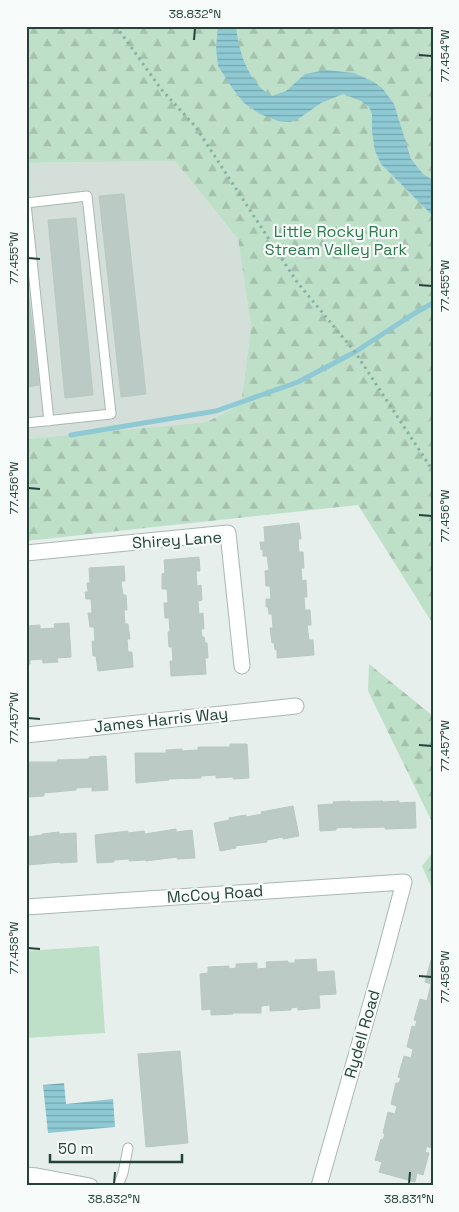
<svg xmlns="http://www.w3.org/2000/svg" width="459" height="1212" viewBox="0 0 459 1212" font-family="'Space Grotesk',sans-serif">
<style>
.built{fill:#d4dfda}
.forest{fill:url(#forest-firs)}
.green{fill:#bfe0c8}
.water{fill:url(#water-rules)}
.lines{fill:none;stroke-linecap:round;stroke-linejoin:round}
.stream{stroke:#8ec9d4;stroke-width:5}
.building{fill:#bbcac4;stroke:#b8c9c2}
.lane-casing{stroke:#a8b8b2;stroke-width:11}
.street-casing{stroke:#a8b8b2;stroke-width:17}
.path{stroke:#86b3a5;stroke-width:3;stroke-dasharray:2.5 4;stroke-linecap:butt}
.lane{stroke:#fff;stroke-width:9}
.street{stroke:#fff;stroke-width:15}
.ticks{fill:none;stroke:#24423a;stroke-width:2}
.labels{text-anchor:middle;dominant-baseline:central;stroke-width:4.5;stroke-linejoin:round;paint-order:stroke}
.park-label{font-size:16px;fill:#2d7a4b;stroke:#f7fbf9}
.street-label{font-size:16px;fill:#24423a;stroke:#f7fbf9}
.neatline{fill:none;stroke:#24423a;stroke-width:2}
.ticks-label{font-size:12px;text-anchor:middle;fill:#24423a}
</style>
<defs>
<pattern id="forest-firs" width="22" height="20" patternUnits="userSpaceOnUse" patternTransform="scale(1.25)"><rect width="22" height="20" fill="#bfe0c8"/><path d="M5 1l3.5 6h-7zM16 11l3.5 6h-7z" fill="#a4c1ad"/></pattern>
<pattern id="water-rules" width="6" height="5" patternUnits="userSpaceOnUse" patternTransform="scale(1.25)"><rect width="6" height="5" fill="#8ec9d4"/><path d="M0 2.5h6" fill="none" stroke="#74a5ad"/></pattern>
</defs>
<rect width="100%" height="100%" fill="#e6efeb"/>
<!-- built -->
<path class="built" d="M175 161 238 239 251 327 241 404 207 422 26 439V163Z"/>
<!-- forest -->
<path class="forest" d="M26 26H433V624L358 505 26 541V439L207 422 241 404 251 327 238 239 175 161 26 163Z
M369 664 433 716V824L368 691Z
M433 852V891L422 866Z"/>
<!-- green -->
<path class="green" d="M99 946 105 1033 26 1038V951Z"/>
<!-- water -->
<path class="water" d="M218 26H236C238 47 245 71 259 86 262 90 268 93 272 96L286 91 305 74 326 70 354 73 374 82 383 89 394 104 411 159 423 174 433 180V216L381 164 375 151 372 132V114L369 107 361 101 343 94 321 103 301 117 290 122 278 121 260 114 244 103 233 89 218 66 216 48Z
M64 1083 66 1104 113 1099 115 1127 48 1133 43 1085Z"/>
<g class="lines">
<!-- stream -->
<path class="stream" d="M71 435 216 411 298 382 355 352 415 313 433 303"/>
</g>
<!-- building -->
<path class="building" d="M124 194 146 394 121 397 99 196Z
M76 218 93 395 65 398 48 220Z
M26 270 39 385 26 387Z
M299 523 301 539H298L299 552H303L304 568H301L302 581 306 580 307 597H304L305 610H310L311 625H307L309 640H313L314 655 277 658V649L275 650 274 643H272L270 628H273L272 614H269L268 607H266V599H271L270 586H266L265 571 269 570 267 556H263V549L261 550 260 542H265L264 527Z
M199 557 200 571H196L197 586 201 585 202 600 198 601 199 614 203 613 204 629H201L202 637H204L205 643H207L208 658H205L206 674 171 676 170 661H173L172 647H169L168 632H170L169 618H165L164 603H168L167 589H162V574L165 573 164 560Z
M124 566 125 581H121L123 595H126L127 610H124L125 624H128L130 639H127L128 652H132L133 667 98 671 96 656H93L92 641H95L94 627H90L88 613H92L91 599H86L85 592H88L87 583H90L89 568Z
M69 623 71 657 57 658 58 662 43 663 42 659 30 660V664H26V626L40 625V629L55 628 54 624Z
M230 744H247L249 778 233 779V777L216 778V775L201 776V778L168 779 169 780 136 783 135 753H166V750L182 749V751L198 750V747H230Z
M106 756 108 790 92 791V787L76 788V790L44 793V796L28 797V793H26V762H57V760L89 759V757Z
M350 801V802L383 801V802L399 801V803L415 802 416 828 385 829V827L352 828V827L336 828V830L320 831 318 805 334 804 333 802Z
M293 806 299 836 283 839V837L267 840V842L235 846 236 848 220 851 214 823 230 820 229 818 246 815V817L262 814 261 812Z
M176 829V832L192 830 195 858 177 859V857L146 861 145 860 129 861V859L114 860V862L97 863 95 835 128 831V833L144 831 145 834Z
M59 832V834L76 833 77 862 60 863V862L28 865V864H26V835L27 837 42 835V834Z
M316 959 317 972 334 971 336 994 319 995 320 1008 298 1010V1007L291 1008V1010L270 1011V1005L261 1006V1013H233V1014L211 1015V1009L202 1010 200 974 208 973V967L229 966V969L236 968V964L257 963V969L267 968 266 962 288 961V963H295V960Z
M431 960 433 961V1116L430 1125H433V1139L430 1148 427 1146 425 1152 429 1153 423 1175 417 1173 415 1182 379 1172 382 1162 375 1160 381 1139 383 1140 385 1134 383 1133 388 1112 395 1114 397 1106 391 1104 396 1083H399L401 1078 398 1077 404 1056 411 1058 413 1049 407 1047 412 1026 415 1027 417 1021 414 1020 420 999 427 1001 431 984 425 982Z
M180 1051 188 1143 146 1147 138 1054Z"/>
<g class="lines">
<!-- lane casing -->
<g class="lane-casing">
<path id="lane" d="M26 203 87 196 111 414 26 423
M26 204 49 421
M118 1186 123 1173 128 1148"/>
</g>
<!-- street casing -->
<g class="street-casing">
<path id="street" d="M26 553 228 533 242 666
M26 735 296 706
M26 907 404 882 383 961 319 1186
M26 1175 37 1176 90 1186"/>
</g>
<!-- path -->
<path class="path" d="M116 26 161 89 195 126 297 282 355 352 433 471"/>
<!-- lane -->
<use href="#lane" class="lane"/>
<!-- street -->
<use href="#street" class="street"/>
</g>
<!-- ticks -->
<path class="ticks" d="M194 40 195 28M419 55 432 56M28 258 40 259M419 285 432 286M28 488 40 489M419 515 432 516M28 718 40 719M419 745 432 746M28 948 40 949M419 976 432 977M114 1184 115 1172M409 1184 410 1172"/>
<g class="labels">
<!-- park labels -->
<g class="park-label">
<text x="336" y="231">Little Rocky Run<tspan x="336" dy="18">Stream Valley Park</tspan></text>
</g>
<!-- street labels -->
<g class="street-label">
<text transform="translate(177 540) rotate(-4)">Shirey Lane</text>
<text transform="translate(161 720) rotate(-6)">James Harris Way</text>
<text transform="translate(215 894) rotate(-4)">McCoy Road</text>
<text transform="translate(362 1034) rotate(-74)">Rydell Road</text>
</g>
</g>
<!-- border -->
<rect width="459" height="1212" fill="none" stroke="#f7fbf9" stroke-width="55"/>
<!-- scale -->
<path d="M50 1154v8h132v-8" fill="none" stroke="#24423a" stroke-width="2.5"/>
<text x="58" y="1154" font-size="15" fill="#24423a" stroke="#f7fbf9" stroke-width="4" paint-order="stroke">50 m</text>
<rect x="28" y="28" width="404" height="1156" class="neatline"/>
<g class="ticks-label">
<text x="195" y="18">38.832°N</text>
<text transform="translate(445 56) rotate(-90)" y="4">77.454°W</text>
<text transform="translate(14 258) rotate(-90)" y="4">77.455°W</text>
<text transform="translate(445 286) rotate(-90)" y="4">77.455°W</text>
<text transform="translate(14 488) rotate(-90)" y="4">77.456°W</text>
<text transform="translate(445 516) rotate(-90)" y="4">77.456°W</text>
<text transform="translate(14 718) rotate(-90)" y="4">77.457°W</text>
<text transform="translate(445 746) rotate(-90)" y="4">77.457°W</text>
<text transform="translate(14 948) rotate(-90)" y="4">77.458°W</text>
<text transform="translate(445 977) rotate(-90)" y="4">77.458°W</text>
<text x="114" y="1203">38.832°N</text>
<text x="409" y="1203">38.831°N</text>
</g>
</svg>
